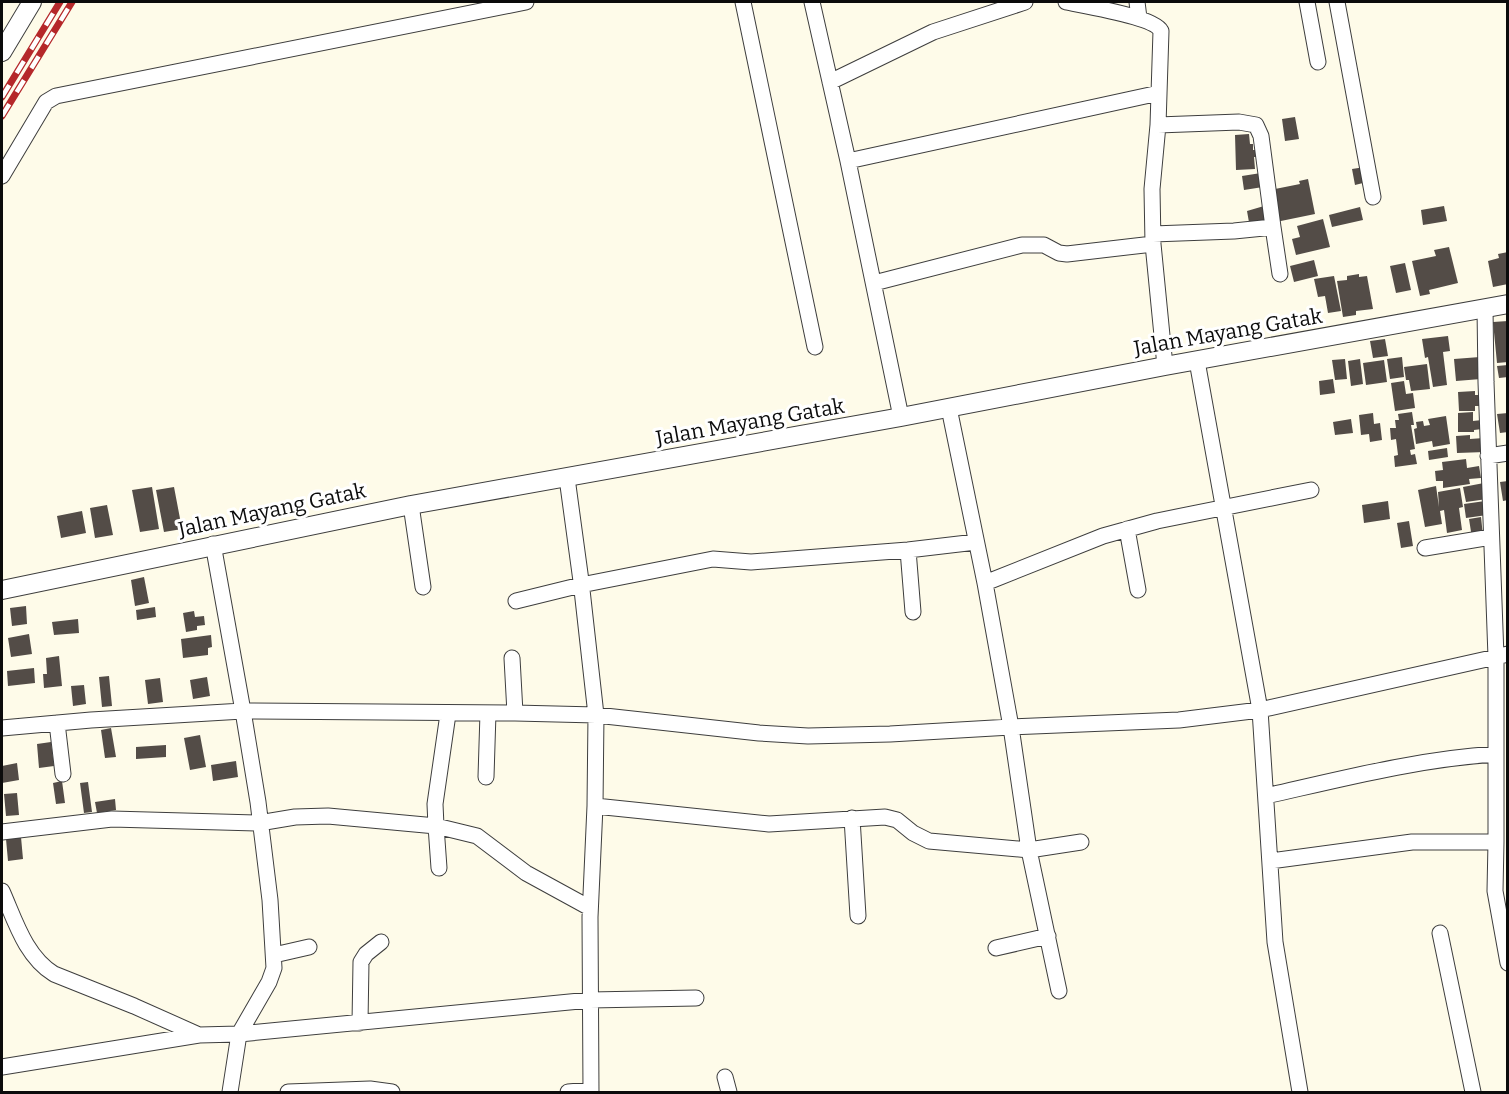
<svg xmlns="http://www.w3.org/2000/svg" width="1509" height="1094" viewBox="0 0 1509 1094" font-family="Bitter,serif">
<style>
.building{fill:#534c47}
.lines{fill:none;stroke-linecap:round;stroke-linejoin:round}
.minor-casing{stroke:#3e3e3e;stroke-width:17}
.tertiary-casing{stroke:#3e3e3e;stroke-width:20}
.minor{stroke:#fff;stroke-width:15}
.tertiary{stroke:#fff;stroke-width:18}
.rail-casing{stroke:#b5282a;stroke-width:7}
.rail{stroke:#fff;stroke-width:4.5;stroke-dasharray:14;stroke-linecap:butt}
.labels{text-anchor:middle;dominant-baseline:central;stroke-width:6;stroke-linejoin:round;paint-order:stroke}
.street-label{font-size:21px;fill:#0b0b0b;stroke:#fff}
</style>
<rect width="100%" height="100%" fill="#fefbe9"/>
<!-- building -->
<path class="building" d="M1295 117 1299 139 1285 141 1282 119Z
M1249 134 1250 144H1253V150H1259V157H1254L1255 169 1236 170 1235 135Z
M1365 167 1367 182 1355 185 1352 169Z
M1261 173 1263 187 1244 190 1242 176Z
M1308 179 1315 214 1276 222 1270 190 1300 184 1299 181Z
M1264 206 1267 222 1250 228 1247 211Z
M1444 206 1447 221 1423 225 1421 210Z
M1360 207 1363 220 1332 227 1329 215Z
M1323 219 1330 247 1296 255 1292 239 1300 237 1297 226Z
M1449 247 1458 283 1429 290 1430 294 1420 296 1412 261 1436 256 1434 250Z
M1508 252V284L1493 287 1488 261 1499 258 1498 254Z
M1314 260 1318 276 1294 282 1290 266Z
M1405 263 1411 290 1396 293 1390 266Z
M1359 274V277L1367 276 1373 309 1356 311V315L1343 317 1337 281 1347 280V276Z
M1334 276 1341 311 1328 313 1325 296 1318 297 1314 279Z
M1508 321V362L1497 363 1493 322Z
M1448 336 1450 351 1443 352 1447 385 1433 387 1428 357 1425 358 1422 339Z
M1385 339 1388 356 1373 358 1370 341Z
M1402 357 1404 377 1390 379 1387 359Z
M1480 357 1481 379 1456 381 1454 359Z
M1345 359 1347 379 1335 380 1332 360Z
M1360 359 1363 384 1351 386 1348 361Z
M1384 360 1387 382 1366 385 1363 363Z
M1427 364 1430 389 1411 391 1409 380H1406L1404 367Z
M1508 365V377L1499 378 1497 366Z
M1333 379 1335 393 1320 395 1319 381Z
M1404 381 1406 394 1413 393 1415 408 1395 411 1391 383Z
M1475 391V395H1480L1481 406H1475V411H1459L1458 392Z
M1412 412 1414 425H1411L1415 449 1410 450 1411 455 1415 454 1417 464 1395 467 1394 456 1398 455 1396 439 1391 440 1390 428H1396L1395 420H1399L1398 414Z
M1473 412V421L1482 420V429L1474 430V432H1458V413Z
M1373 413 1374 424 1380 423 1382 440 1370 442 1369 434 1361 435 1359 415Z
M1508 413V432L1500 433 1497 414Z
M1446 416 1450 444 1433 447 1432 441 1416 444 1414 429 1417 428 1416 422 1423 421 1424 426 1430 425 1428 419Z
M1351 419 1353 433 1335 435 1333 422Z
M1470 435V439L1484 438 1485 452 1457 453 1456 436Z
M1447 448 1448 457 1429 460 1428 451Z
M1466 459 1467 468 1479 466 1481 478 1469 479 1470 484 1443 488V481H1436L1435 471 1443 470 1442 462Z
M1508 481V500L1503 501 1500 482Z
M1484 483 1487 499 1466 502 1463 487Z
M1436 486 1439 507 1438 492 1460 488 1463 507 1459 508 1462 530 1447 533 1444 510 1440 511 1442 524 1425 527 1418 490Z
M152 487 159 529 140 532 132 490Z
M174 487 182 529 164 532 156 490Z
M1388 501 1390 519 1364 523 1362 505Z
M1485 501 1487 515 1466 518 1464 504Z
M107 505 113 535 95 538 90 508Z
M82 511 86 533 61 538 57 516Z
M1481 517 1483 536 1472 538 1469 519Z
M1409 521 1413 546 1401 548 1397 523Z
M144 577 149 603 135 606 131 580Z
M26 606 27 624 12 626 10 608Z
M155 607 156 617 137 620 136 610Z
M194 611 195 617 204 616 205 625 197 626V630L186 632 183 613Z
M78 619 79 633 54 635 52 622Z
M29 634 32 654 11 657 8 638Z
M211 635 212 647 208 648V655L183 658 181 639Z
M59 656 62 686 44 688 43 674H47L46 658Z
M34 668 35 683 8 686 7 671Z
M109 676 112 706 102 707 99 677Z
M207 677 210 696 193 699 190 680Z
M160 678 163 702 148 704 145 680Z
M84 685 86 704 73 706 71 686Z
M111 728 116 757 105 758 101 730Z
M200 735 206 767 190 770 184 738Z
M51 742 54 766 39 768 37 744Z
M166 745V757L136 759V747Z
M236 761 238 777 213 781 211 765Z
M17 763 19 780 2 783V766Z
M62 781 65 803 56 804 53 783Z
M88 782 92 812 84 813 80 783Z
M17 793 19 815 6 816 4 794Z
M115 799 116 810 97 813 95 802Z
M21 837 23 859 8 861 6 839Z"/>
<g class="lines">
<!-- minor casing -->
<g class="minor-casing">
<path id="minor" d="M743 2 815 347
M812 2 848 161 901 417
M1066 2C1085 6 1154 17 1161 31L1158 125 1152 189 1153 244 1165 366
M1137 2 1139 18
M1307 2 1318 62
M1337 2 1373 197
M830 82 933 32 1025 2
M848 161 1159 93
M2 176 46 102 56 96 526 2
M1273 227 1280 274
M1153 234 1234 231 1273 227 1261 136 1256 125 1239 122 1158 125
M874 283 1022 245H1044L1059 253 1067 254 1153 244
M1197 361 1260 710 1275 942 1300 1092
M1488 456 1508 453
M567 478 581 581 596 715 595 806 769 824 885 817 897 820 913 833 929 841 1029 850 1081 842
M411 505 423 587
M1127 529 1138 590
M1425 548 1491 537
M908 550 913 612
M985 583 1103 536 1157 521 1311 490
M516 601 581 585 713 559 751 562 908 550 976 542
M512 658 515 713
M448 714 435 804 436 826 477 836 526 873 590 908
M57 723 63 774
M2 728 91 720 243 711 213 544
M486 777 488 713
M1266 796C1341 779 1418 759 1496 754
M852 818 858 916
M2 832 112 819 259 823 295 817 328 816 436 826 439 868
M1496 842 1495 891 1508 963
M1270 861 1412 842H1496V657L1508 654
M2 891C15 920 25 956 54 974L134 1006 199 1035
M1440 933 1473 1092
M996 948 1048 936
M274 955 309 947
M1059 991 1029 850 1011 727 1179 720 1260 710 1496 657 1486 382 1485 308
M696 998 590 1000 239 1034 269 982 274 968 270 900 258 802 243 711 515 713 596 715 759 733 808 736 890 734 1011 727 985 583 949 408
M360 1023 361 962 366 954 381 942
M2 1067 199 1035 239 1034 230 1092
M725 1077 729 1092
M288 1092 370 1089 392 1092
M568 1092 591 1090
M591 1092 590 917 595 806"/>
</g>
<!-- tertiary casing -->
<g class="tertiary-casing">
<path id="tertiary" d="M2 52 32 2
M2 590 411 505 901 417 1165 366 1508 304"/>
</g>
<!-- minor -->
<use href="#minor" class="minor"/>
<!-- tertiary -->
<use href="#tertiary" class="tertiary"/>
<!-- rail casing -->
<g class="rail-casing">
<path id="rail" d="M2 97 60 2
M2 116 72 2"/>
</g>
<!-- rail -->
<use href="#rail" class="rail"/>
</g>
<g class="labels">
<!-- street labels -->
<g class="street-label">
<text transform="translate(1228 332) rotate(-10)">Jalan Mayang Gatak</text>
<text transform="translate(750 422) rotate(-10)">Jalan Mayang Gatak</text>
<text transform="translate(272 510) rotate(-12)">Jalan Mayang Gatak</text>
</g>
</g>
<!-- border -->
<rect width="1509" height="1094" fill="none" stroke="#0b0b0b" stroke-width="6"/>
</svg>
